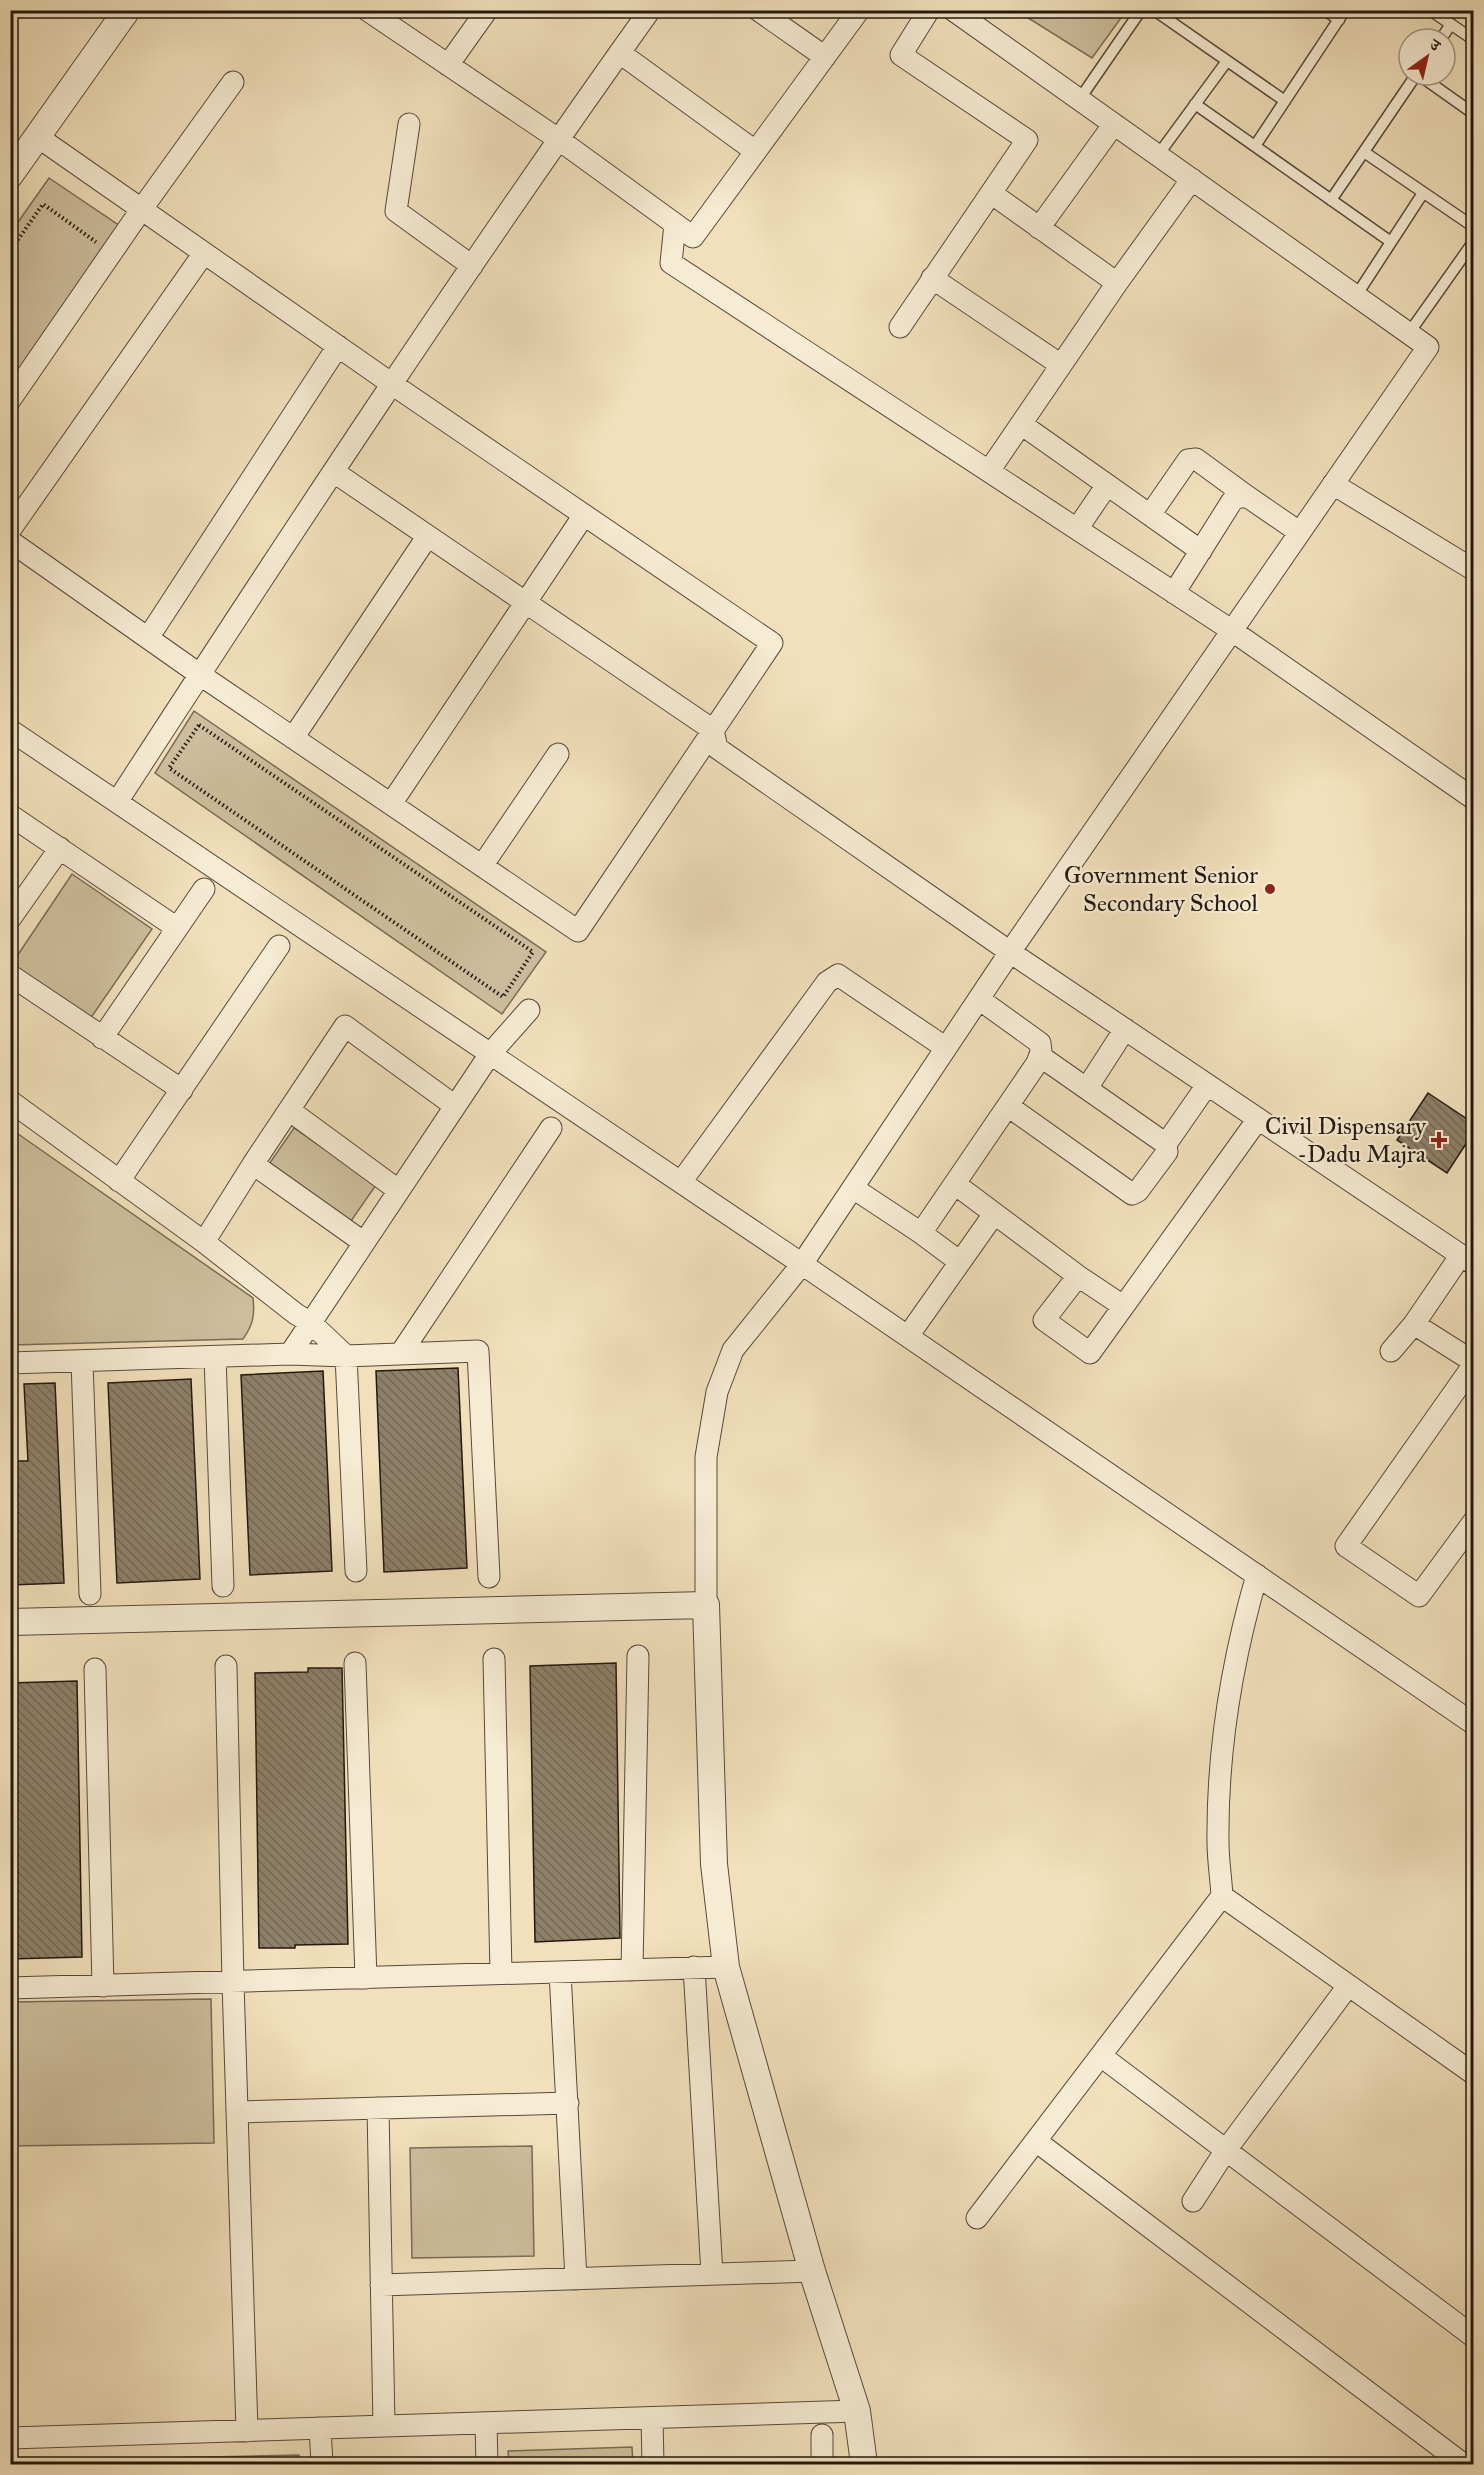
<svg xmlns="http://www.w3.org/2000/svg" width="1484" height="2475" viewBox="0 0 1484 2475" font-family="'IM FELL Great Primer','Noto Serif Devanagari',serif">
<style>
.green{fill:#cebe9e;stroke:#786b57;stroke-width:1.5}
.building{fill:url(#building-back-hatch);stroke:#221810;stroke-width:1.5}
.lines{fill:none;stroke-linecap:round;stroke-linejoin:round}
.service-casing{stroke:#564a3b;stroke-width:13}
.minor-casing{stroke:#564a3b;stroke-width:23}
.tertiary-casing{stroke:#564a3b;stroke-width:28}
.path{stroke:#221810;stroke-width:4;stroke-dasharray:1.5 3;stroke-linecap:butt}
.service{stroke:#f6ebd3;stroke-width:10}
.minor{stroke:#f6ebd3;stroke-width:21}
.tertiary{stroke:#f6ebd3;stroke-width:26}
.poi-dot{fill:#8f2418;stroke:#f6ebd3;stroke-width:2}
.labels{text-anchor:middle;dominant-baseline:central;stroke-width:4.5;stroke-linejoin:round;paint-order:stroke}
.poi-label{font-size:24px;fill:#221810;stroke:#f6ebd3;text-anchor:end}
</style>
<defs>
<pattern id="building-back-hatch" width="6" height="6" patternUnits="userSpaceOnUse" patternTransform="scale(1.5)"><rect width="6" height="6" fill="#8e8069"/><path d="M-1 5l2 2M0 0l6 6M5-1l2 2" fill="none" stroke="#746855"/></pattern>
</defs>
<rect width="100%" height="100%" fill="#f1e0bb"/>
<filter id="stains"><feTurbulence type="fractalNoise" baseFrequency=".00333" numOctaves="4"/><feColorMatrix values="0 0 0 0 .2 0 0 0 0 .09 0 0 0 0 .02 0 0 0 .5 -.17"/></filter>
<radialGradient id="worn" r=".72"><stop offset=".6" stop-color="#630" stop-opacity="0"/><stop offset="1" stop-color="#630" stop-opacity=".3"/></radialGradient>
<!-- green -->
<path class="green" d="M1017 11H1126L1092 58Z
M49 178 120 226 11 383V232Z
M194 711 546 952 502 1014 155 773Z
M72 874 152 929 90 1019 11 965Z
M294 1128 376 1185 351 1221 269 1164Z
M11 1129 253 1298C255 1315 253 1325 243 1339L11 1345Z
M211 1999 214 2143 11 2146V2002Z
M532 2146 534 2256 412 2258 410 2148Z
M632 2447 633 2464H509L508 2451Z
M299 2455V2464H10L11 2461Z"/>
<!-- building -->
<path class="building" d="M1428 1093 1473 1123V1133L1447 1173 1397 1140Z
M458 1368 467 1568 384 1572 376 1371Z
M323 1371 332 1571 250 1575 241 1375Z
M191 1379 200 1579 117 1583 108 1383Z
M55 1383 64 1583 10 1585V1461H28L24 1384Z
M616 1663 620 1938 535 1942 530 1666Z
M308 1668H342L348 1944 295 1945V1948H259L255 1673 308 1672Z
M77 1681 82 1957 10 1959V1683Z"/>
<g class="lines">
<!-- service casing -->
<g class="service-casing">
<path id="service" d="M1154 10 1285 101
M1325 10 1339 20
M1430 10 1474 40
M1441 39 1451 24
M1419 75 1474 114
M1079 100 1141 10
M1195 104 1391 242
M1255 146 1345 10
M1364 152 1474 227
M1158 155 1227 61
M1331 200 1416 75
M1356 296 1423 193
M1409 333 1474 241"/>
</g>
<!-- minor casing -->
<g class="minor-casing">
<path id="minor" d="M367 10 558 139 693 237 859 10
M758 10 825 57
M620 53 755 151
M448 65 487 10
M409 124 396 211 472 266
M991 193 1117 283
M675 224 671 263 1231 630 1474 799
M1039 228 1114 124
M932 278 1061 365
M900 327 1027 140 901 55 929 10
M10 400 141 210 233 82
M1021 424 1201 551
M989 471 1117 283 1192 179
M334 472 713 730 717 748 1010 952 1474 1264
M1333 484 1474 570
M1150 515 1188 460 1196 459 1248 497
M1077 529 1107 485
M10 530 204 253
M10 541 199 674 578 931 772 643 392 384 38 137
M1174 593 1232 501 1238 497H1248L1299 532
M148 638 338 346
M10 730 802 1264 1474 1724
M293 738 427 537
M117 802C290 535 465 269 650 10
M391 804 584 515
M10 815 177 928
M482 866 558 754
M10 919 60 848
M10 975 182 1090
M102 1038 204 889
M1087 1088 1125 1029
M10 1101 204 1242 296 1314 311 1323 346 1356 356 1571
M1008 1106 1132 1194 1138 1191 1167 1152 1166 1144 1040 1056
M289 1110 398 1190
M1166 1144 1207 1085
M253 1164 363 1242
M119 1181 279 946
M681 1182 827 982 838 975 946 1048
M955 1184 1078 1276 1123 1306
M853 1188 921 1233 960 1262
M921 1233 1037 1063 1041 1052 1040 1043 979 999
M204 1242 253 1164 345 1026 455 1106
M1078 1276 1044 1320 1090 1353 1258 1119
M1414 1324 1474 1362
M908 1336 994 1214
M1391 1351 1414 1324 1461 1255
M401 1353 551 1128
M290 1354 490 1054 529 1010
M215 1357 223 1586
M82 1361 90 1594
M10 1363 290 1354 346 1356 478 1351 489 1577
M1474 1364 1346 1546 1419 1596 1474 1521
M1257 1575C1232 1661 1217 1752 1218 1842 1218 1860 1221 1878 1222 1896L1474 2074
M706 1605V1457L717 1392 733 1350 802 1264 1010 952 1428 347 953 10
M494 1659 501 1973
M355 1663 366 1978
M226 1666 233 1982 247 2431
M95 1669 103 1986
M694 1967 712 2274
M632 1970 638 1656
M560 1972 576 2279
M10 1988 726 1967
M1101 2056 1474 2337
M378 2108 384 2426
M238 2112 568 2103
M1036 2141 1463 2464
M1193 2201 1226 2150 1348 1986
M977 2218 1222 1896
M381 2285 812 2271
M652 2418 653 2464
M486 2423 487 2464
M320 2428 322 2464
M10 2438 857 2411
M822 2464V2435"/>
</g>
<!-- tertiary casing -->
<g class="tertiary-casing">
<path id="tertiary" d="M10 175 127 10
M10 1622 706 1605 714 1864 726 1967 812 2271 857 2411 864 2464"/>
</g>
<!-- path -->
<path class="path" d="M10 251 43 204 96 242
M199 725 533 952 503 997 169 768Z"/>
<!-- service -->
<use href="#service" class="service"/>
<!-- minor -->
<use href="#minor" class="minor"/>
<!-- tertiary -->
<use href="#tertiary" class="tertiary"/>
</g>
<!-- markers -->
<g class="poi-dot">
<circle cx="1270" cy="889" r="6"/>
<path d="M1436 1131h6v6h6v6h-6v6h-6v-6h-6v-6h6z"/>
</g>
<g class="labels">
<!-- poi labels -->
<g class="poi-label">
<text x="1258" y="875">Government Senior<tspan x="1258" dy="28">Secondary School</tspan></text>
<text x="1426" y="1126">Civil Dispensary<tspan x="1426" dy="28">-Dadu Majra</tspan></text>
</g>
</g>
<!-- margin -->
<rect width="1484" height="2475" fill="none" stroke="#f1e0bb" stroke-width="36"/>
<rect x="12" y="12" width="1460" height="2451" fill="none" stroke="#221810" stroke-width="3"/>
<rect x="18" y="18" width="1448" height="2439" fill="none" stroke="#221810" stroke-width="1.5"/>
<!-- north arrow -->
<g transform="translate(1427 57) rotate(34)"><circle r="28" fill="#f6ebd3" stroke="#a19785" stroke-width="1.5"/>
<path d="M0-4.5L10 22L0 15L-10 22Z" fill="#8f2418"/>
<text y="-9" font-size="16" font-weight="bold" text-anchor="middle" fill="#221810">उ</text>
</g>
<rect width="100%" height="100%" filter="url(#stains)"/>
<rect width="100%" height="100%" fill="url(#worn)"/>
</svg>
